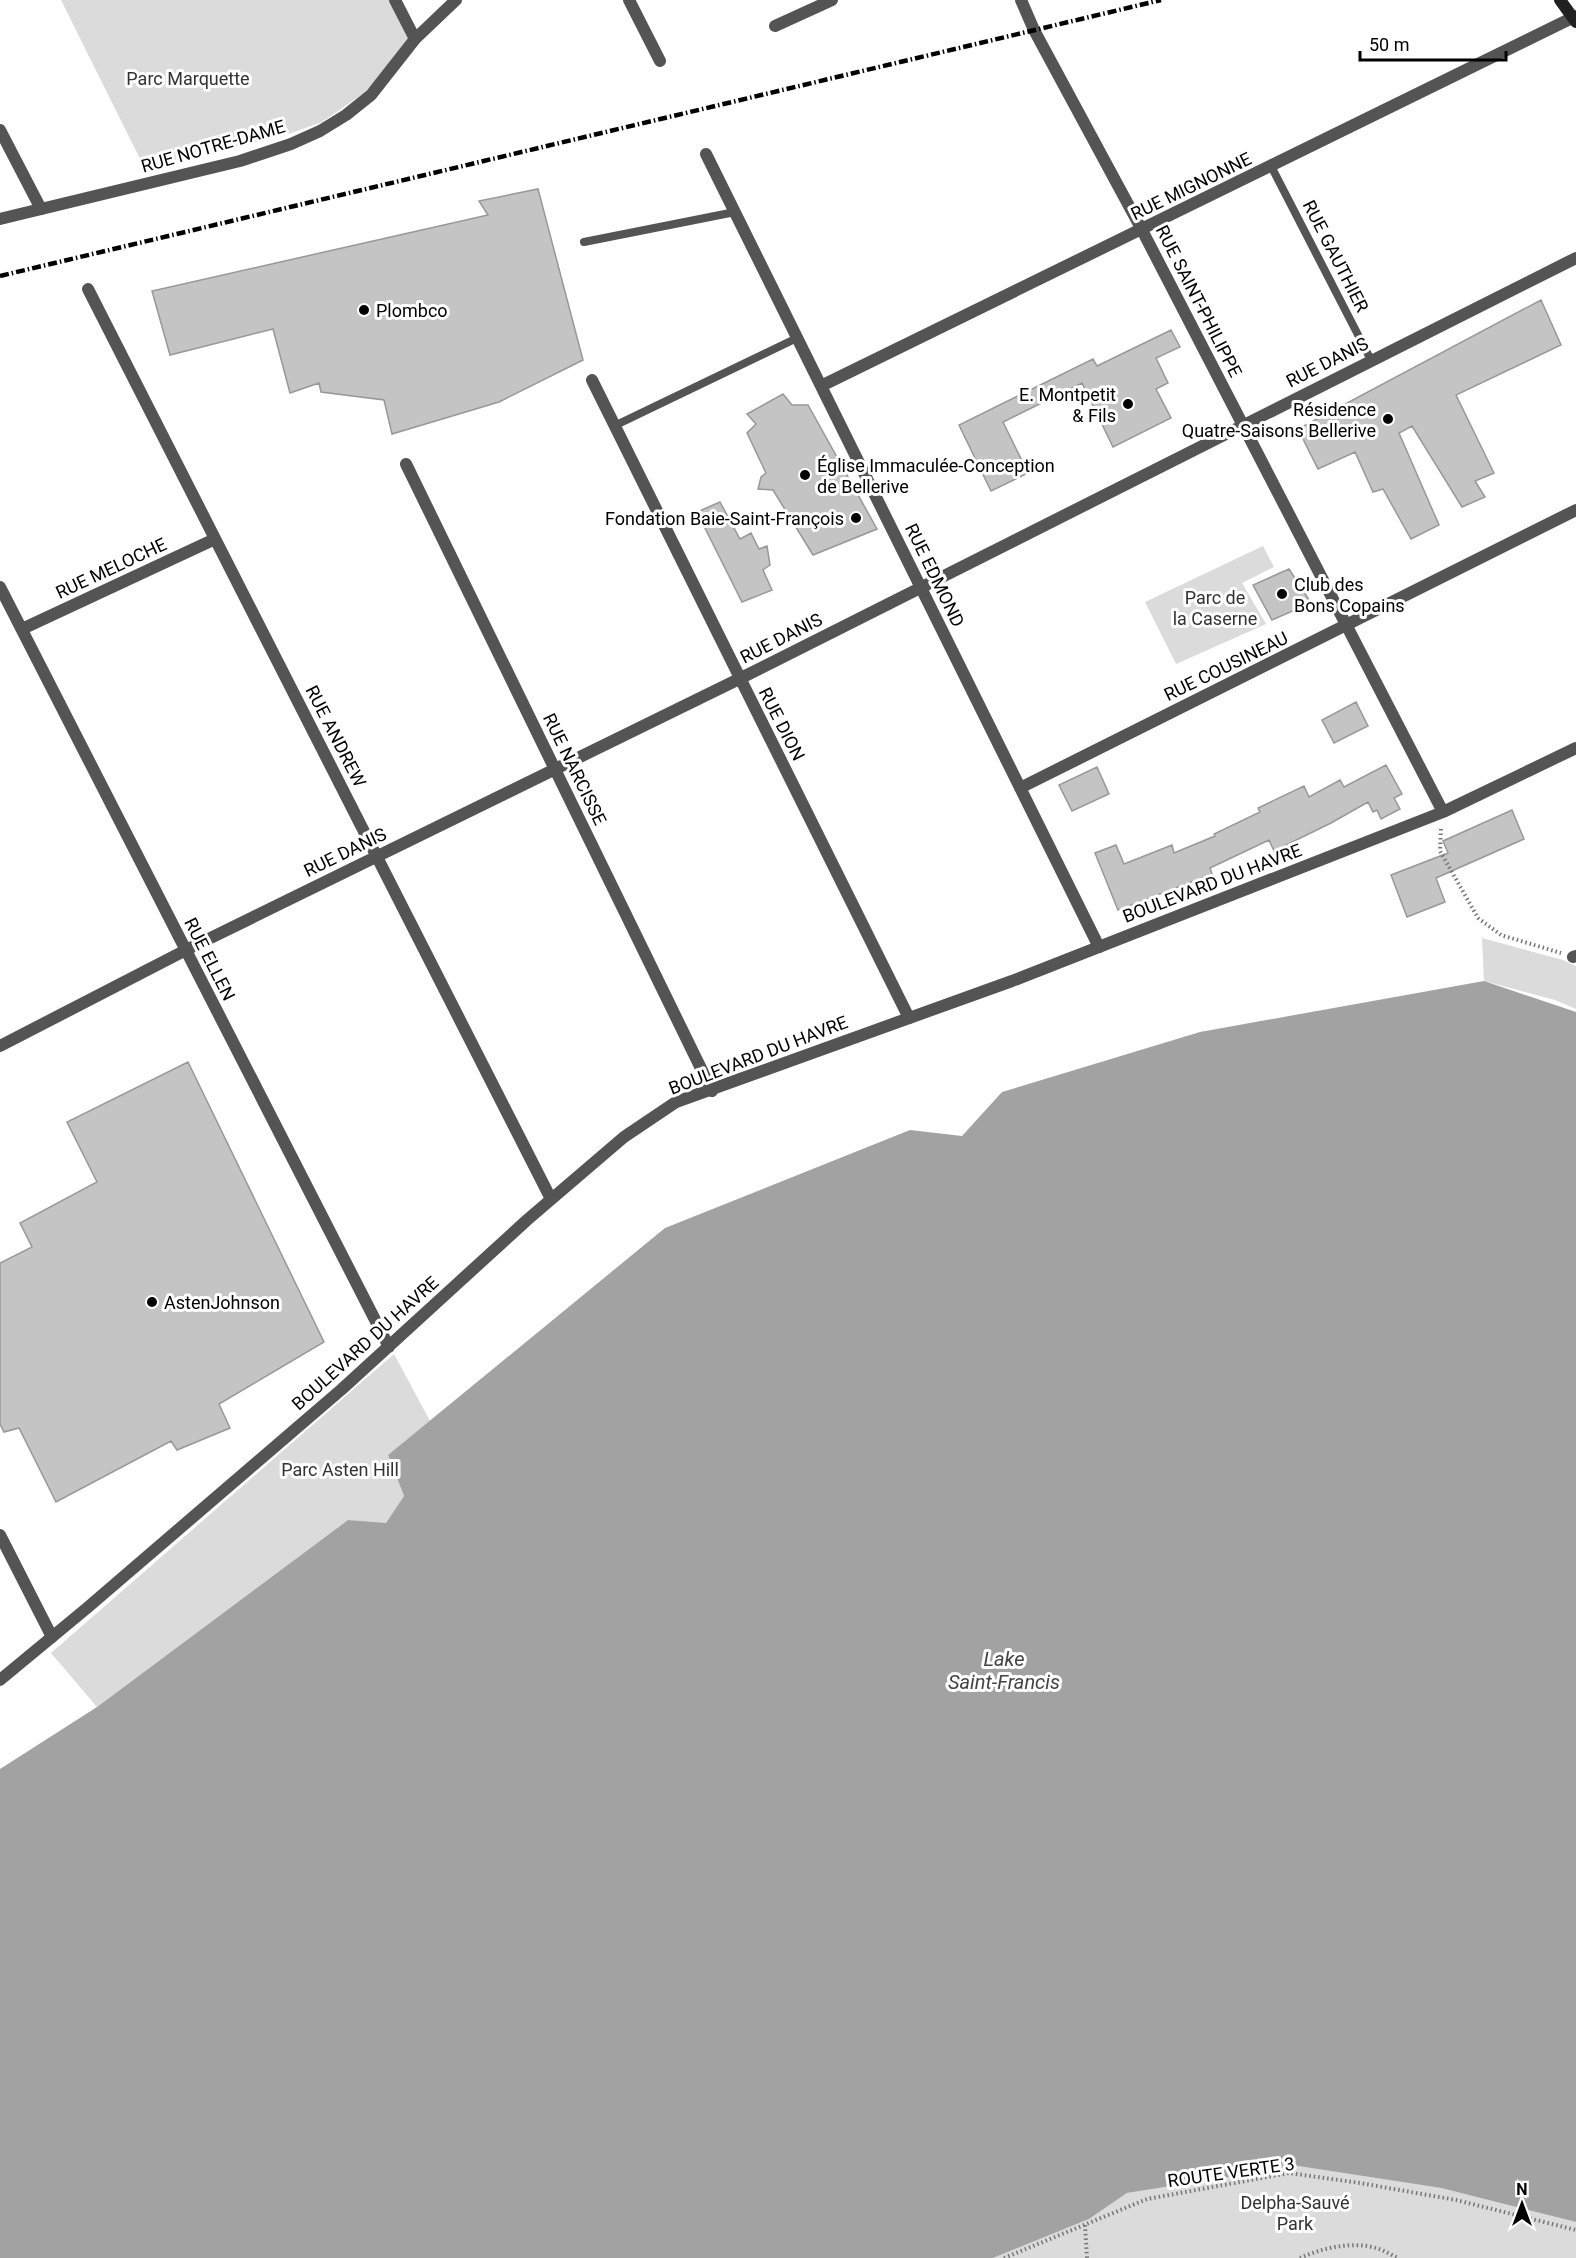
<svg xmlns="http://www.w3.org/2000/svg" width="1576" height="2258" viewBox="0 0 1576 2258" font-family="Roboto,sans-serif">
<style>
.green{fill:#dbdbdb}
.water{fill:#a2a2a2}
.building{fill:#c4c4c4;stroke:#989898;stroke-width:1.5}
.lines{fill:none;stroke-linecap:round;stroke-linejoin:round}
.path{stroke:#767676;stroke-width:4;stroke-dasharray:1.5 3;stroke-linecap:butt}
.service{stroke:#545454;stroke-width:8}
.minor{stroke:#545454;stroke-width:12}
.tertiary{stroke:#545454;stroke-width:12}
.secondary{stroke:#212121;stroke-width:12}
.rail{stroke:#000;stroke-width:4.5;stroke-dasharray:9 3 1.5 3;stroke-linecap:butt}
.poi-dot{fill:#000;stroke:#fff;stroke-width:2}
.labels{text-anchor:middle;dominant-baseline:central;stroke-width:6;stroke-linejoin:round;paint-order:stroke}
.park-label{font-size:18px;fill:#323232;stroke:#fff}
.street-label{font-size:18px;fill:#000;stroke:#fff}
.poi-label{font-size:18px;fill:#000;stroke:#fff;text-anchor:start}
.water-label{font-size:20px;font-style:italic;fill:#434343;stroke:#fff}
</style>
<rect width="100%" height="100%" fill="#fff"/>
<!-- green -->
<path class="green" d="M61 0H395L415 39 364 93 322 122 283 136 144 167Z
M1263 546 1274 567 1242 583 1266 624 1176 664 1145 602Z
M1482 938 1563 960 1576 966V1009L1555 1000 1484 981Z
M394 1354 430 1421 388 1455 404 1496 386 1524 348 1520 97 1707 51 1653Z
M1298 2166 1441 2188 1576 2222V2258H993L1089 2219 1127 2193Z"/>
<!-- water -->
<path class="water" d="M1484 981 1576 1012V2222L1441 2188 1298 2166 1127 2193 1089 2219 993 2258H0V1769L97 1707 348 1520 386 1523 404 1496 388 1455 665 1228 910 1130 962 1136 1002 1092 1200 1032Z"/>
<!-- building -->
<path class="building" d="M538 189 583 360 499 402 392 434 384 400 321 392 319 383 290 393 273 329 170 355 152 291 488 215 479 201Z
M1541 300 1561 345 1456 395 1494 473 1475 481 1485 497 1462 507 1412 426 1399 433 1439 525 1411 539 1383 489 1373 492 1355 452 1318 469 1298 429Z
M1171 330 1180 347 1156 358 1168 383 1156 389 1171 418 1113 447 1082 383 1003 422 1028 473 991 491 959 425 1093 359 1097 366Z
M783 394 792 405H808L877 529 813 555 773 490 758 489 761 477 766 473 747 433 756 424 747 414Z
M720 502 740 539 751 533 759 549 767 546 770 565 763 570 772 590 742 602 697 512Z
M1289 569 1311 603 1272 620 1253 585Z
M1356 702 1368 726 1334 743 1322 720Z
M1386 765 1402 794 1394 798 1400 809 1381 819 1377 810 1373 812 1368 802 1331 823 1274 851 1269 840 1210 868 1212 874 1118 910 1095 853 1116 845 1124 864 1172 845 1174 853 1215 836 1214 834 1260 812 1258 808 1304 786 1309 797 1340 780 1344 787Z
M1097 767 1109 794 1072 811 1059 785Z
M1512 810 1524 839 1436 878 1445 902 1407 917 1391 875 1448 853 1443 841Z
M188 1062 324 1342 219 1404 230 1428 177 1450 171 1441 56 1502 19 1428 4 1432 0 1424V1263L32 1247 20 1223 97 1182 67 1122Z"/>
<g class="lines">
<!-- path -->
<path class="path" d="M1441 829 1440 851 1478 918 1501 935 1561 953
M1085 2225 1087 2258
M1004 2258 1147 2199 1289 2173 1360 2183 1456 2200 1576 2230
M1300 2258C1322 2248 1352 2241 1376 2248 1384 2250 1391 2255 1398 2258"/>
<!-- service -->
<path class="service" d="M1271 166 1371 360
M584 242 735 212
M614 426 797 338"/>
<!-- minor -->
<path class="minor" d="M395 0 415 39
M629 0 660 61
M775 26 832 0
M0 130 41 209
M706 154 1099 947
M88 289 551 1199
M592 380 909 1018
M821 386 1576 16
M406 464 712 1091
M22 629 215 539
M1020 788 1576 510
M1573 957 1576 956
M0 1046 186 950 739 679 1576 258
M0 1535 52 1637"/>
<!-- tertiary -->
<path class="tertiary" d="M1021 0 1034 30 1142 230 1443 812
M0 219 240 161 291 144 320 131 346 115 371 95 415 39 456 0
M0 587 389 1347
M0 1680 87 1608 342 1389 527 1220 624 1137 676 1102 1012 981 1443 812 1576 748"/>
<!-- secondary -->
<path class="secondary" d="M1560 0 1576 22"/>
<!-- rail -->
<path class="rail" d="M0 276 1161 0"/>
</g>
<!-- markers -->
<g class="poi-dot">
<circle cx="364" cy="310" r="6"/>
<circle cx="1128" cy="404" r="6"/>
<circle cx="1388" cy="419" r="6"/>
<circle cx="805" cy="475" r="6"/>
<circle cx="856" cy="518" r="6"/>
<circle cx="1282" cy="594" r="6"/>
<circle cx="152" cy="1302" r="6"/>
</g>
<g class="labels">
<!-- park labels -->
<g class="park-label">
<text x="188" y="78">Parc Marquette</text>
<text x="1215" y="597">Parc de<tspan x="1215" dy="21">la Caserne</tspan></text>
<text x="340" y="1469">Parc Asten Hill</text>
<text x="1295" y="2202">Delpha-Sauvé<tspan x="1295" dy="21">Park</tspan></text>
</g>
<!-- street labels -->
<g class="street-label">
<text transform="translate(213 146) rotate(-16)">RUE NOTRE-DAME</text>
<text transform="translate(1191 186) rotate(-26)">RUE MIGNONNE</text>
<text transform="translate(1336 256) rotate(63)">RUE GAUTHIER</text>
<text transform="translate(1199 301) rotate(63)">RUE SAINT-PHILIPPE</text>
<text transform="translate(1327 362) rotate(-27)">RUE DANIS</text>
<text transform="translate(111 568) rotate(-25)">RUE MELOCHE</text>
<text transform="translate(935 575) rotate(64)">RUE EDMOND</text>
<text transform="translate(781 638) rotate(-27)">RUE DANIS</text>
<text transform="translate(1226 666) rotate(-26)">RUE COUSINEAU</text>
<text transform="translate(782 724) rotate(63)">RUE DION</text>
<text transform="translate(336 736) rotate(63)">RUE ANDREW</text>
<text transform="translate(575 769) rotate(64)">RUE NARCISSE</text>
<text transform="translate(345 852) rotate(-26)">RUE DANIS</text>
<text transform="translate(1212 883) rotate(-21)">BOULEVARD DU HAVRE</text>
<text transform="translate(210 959) rotate(63)">RUE ELLEN</text>
<text transform="translate(758 1055) rotate(-21)">BOULEVARD DU HAVRE</text>
<text transform="translate(365 1343) rotate(-42)">BOULEVARD DU HAVRE</text>
<text transform="translate(1231 2172) rotate(-8)">ROUTE VERTE 3</text>
</g>
<!-- poi labels -->
<g class="poi-label">
<text x="376" y="310">Plombco</text>
<text x="1116" y="394" text-anchor="end">E. Montpetit<tspan x="1116" dy="21">&amp; Fils</tspan></text>
<text x="1376" y="409" text-anchor="end">Résidence<tspan x="1376" dy="21">Quatre-Saisons Bellerive</tspan></text>
<text x="817" y="465">Église Immaculée-Conception<tspan x="817" dy="21">de Bellerive</tspan></text>
<text x="844" y="518" text-anchor="end">Fondation Baie-Saint-François</text>
<text x="1294" y="584">Club des<tspan x="1294" dy="21">Bons Copains</tspan></text>
<text x="164" y="1302">AstenJohnson</text>
</g>
<!-- water labels -->
<g class="water-label">
<text x="1004" y="1659">Lake<tspan x="1004" dy="23">Saint-Francis</tspan></text>
</g>
</g>
<!-- north arrow -->
<g transform="translate(1522 2204)" stroke="#ffffff" stroke-width="4.5" paint-order="stroke">
<path d="M0-4.5L10 22L0 15L-10 22Z" fill="#000000"/>
<text y="-9" font-size="16" font-weight="bold" text-anchor="middle" fill="#000000">N</text>
</g>
<!-- scale -->
<path d="M1360 51v9h146v-9" fill="none" stroke="#000000" stroke-width="3"/>
<text x="1369" y="51" font-size="18" fill="#000000" stroke="#ffffff" stroke-width="4.5" paint-order="stroke">50 m</text>
</svg>
